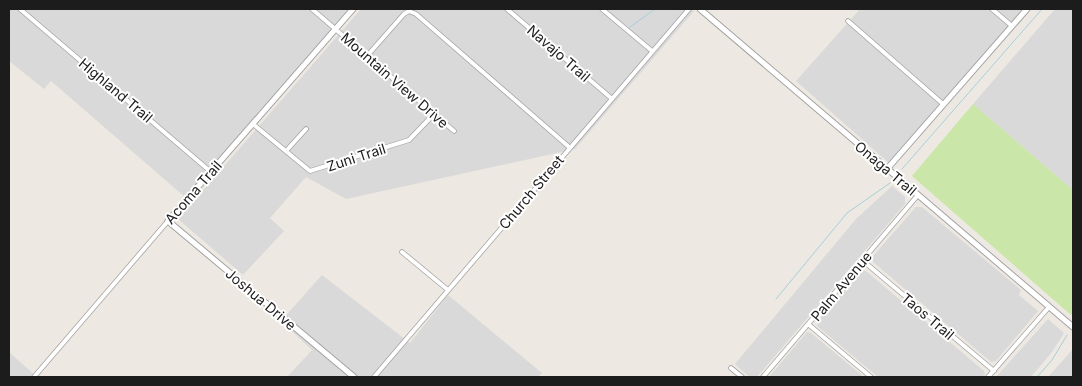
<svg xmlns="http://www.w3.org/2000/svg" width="1082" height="386" viewBox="0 0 1082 386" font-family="Inter,sans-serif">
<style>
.residential{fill:#dad9d9}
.grass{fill:#cae6a9}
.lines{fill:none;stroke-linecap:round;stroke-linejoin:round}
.stream{stroke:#a4d0da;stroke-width:1}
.minor-casing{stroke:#a3a3a3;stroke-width:5.5}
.tertiary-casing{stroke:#a3a3a3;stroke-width:7}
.minor{stroke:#fff;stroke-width:4}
.tertiary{stroke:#fff;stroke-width:5}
.labels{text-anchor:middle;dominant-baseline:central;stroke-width:4;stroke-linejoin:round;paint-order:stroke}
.street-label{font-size:14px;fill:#1c1c1c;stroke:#fff}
</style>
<rect width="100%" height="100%" fill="#ede9e2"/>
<!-- residential -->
<path class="residential" d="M9 9H350L186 198 51 81 44 89 9 61Z
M361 9H691L694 11 575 149 346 199 306 177 270 218 284 231 243 275 178 219Z
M860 9H1023L889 163 796 81Z
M1055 9H1073V190L973 104Z
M892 186 905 197V204L757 377H749L735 364 856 219Z
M916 207H922L1021 290 1019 295 1038 311 996 361 991 362 873 262V256Z
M862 271H866L984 371 985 375 983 377H878L817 326 819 320Z
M322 275 410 343 448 295 542 373 538 377H287L312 350 281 321Z
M1048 319 1064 333 1052 352 1031 377H996Z
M807 332 811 333 864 377H769Z
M1073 349V377H1048Z
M9 352 37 377H9Z"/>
<!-- grass -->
<path class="grass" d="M973 104 1073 190V312L1071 315 912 176Z"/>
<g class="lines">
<!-- stream -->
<path class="stream" d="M630 27 655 9
M902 169 1042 9
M776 299 847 213 890 183
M1037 377 1052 360 1067 335"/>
<!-- minor casing -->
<g class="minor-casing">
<path id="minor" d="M20 9 211 172
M312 9 454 131
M507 9 611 98
M602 9 652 51
M992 9 1012 26
M848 21 943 104
M367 56 404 14 409 11 416 14 569 147
M253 124 310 171 409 140 434 114
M286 151 306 129
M402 252 448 290
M862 260 994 371
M808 324 871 377
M731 368 742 377
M34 377 168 221
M374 377 689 9
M763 377 918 195
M988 377 1049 307"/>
</g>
<!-- tertiary casing -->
<g class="tertiary-casing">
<path id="tertiary" d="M353 9 168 221 354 377
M700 9 1073 327
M887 169 1027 9"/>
</g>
<!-- minor -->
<use href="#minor" class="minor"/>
<!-- tertiary -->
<use href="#tertiary" class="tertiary"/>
</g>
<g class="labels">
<!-- street labels -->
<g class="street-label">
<text transform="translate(559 53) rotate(41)">Navajo Trail</text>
<text transform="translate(395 80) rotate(41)">Mountain View Drive</text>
<text transform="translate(116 90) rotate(40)">Highland Trail</text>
<text transform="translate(356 157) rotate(-18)">Zuni Trail</text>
<text transform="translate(886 168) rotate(40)">Onaga Trail</text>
<text transform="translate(193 192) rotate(-49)">Acoma Trail</text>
<text transform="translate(531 192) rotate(-50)">Church Street</text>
<text transform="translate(841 286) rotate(-50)">Palm Avenue</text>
<text transform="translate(261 299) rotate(40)">Joshua Drive</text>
<text transform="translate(928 316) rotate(40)">Taos Trail</text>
</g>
</g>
<!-- border -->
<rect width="1082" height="386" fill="none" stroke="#1c1c1c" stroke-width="20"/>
</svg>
